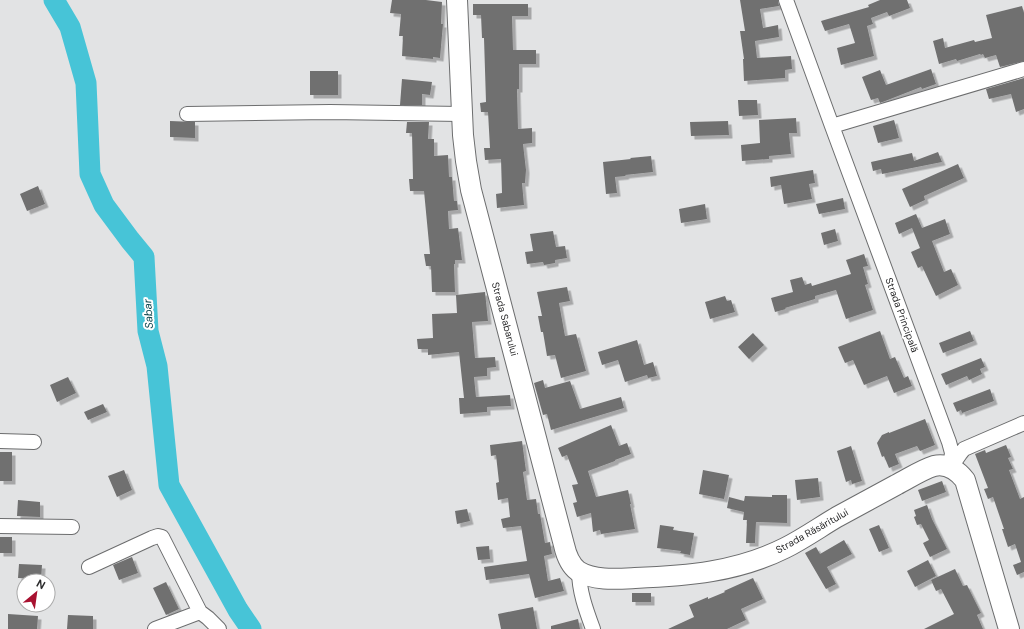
<svg xmlns="http://www.w3.org/2000/svg" width="1024" height="629" viewBox="0 0 1024 629" font-family="'DM Sans',sans-serif">
<style>
.lines{fill:none;stroke-linecap:round;stroke-linejoin:round}
.river{stroke:#47c4d7;stroke-width:21}
.building{fill:#707070;filter:url(#shadow)}
.minor-casing{stroke:#6c6d6e;stroke-width:16}
.secondary-casing{stroke:#6c6d6e;stroke-width:22}
.minor{stroke:#fff;stroke-width:14}
.secondary{stroke:#fff;stroke-width:20}
.labels{text-anchor:middle;dominant-baseline:central;stroke-width:4;stroke-linejoin:round;paint-order:stroke}
.street-label{font-size:10px;fill:#2a2a2b;stroke:#fff}
.water-label{font-size:11px;font-style:italic;fill:#013d45;stroke:#fff}
</style>
<defs>
<filter id="shadow"><feDropShadow dx="3.5" dy="3.5" stdDeviation="0" flood-color="#0004"/></filter>
</defs>
<rect width="100%" height="100%" fill="#e2e3e4"/>
<g class="lines">
<!-- river -->
<path class="river" d="M54 0 70 27 86 83 90 174 104 205 130 240 144 257 148 331 157 366 169 485 238 610 251 629"/>
</g>
<!-- building -->
<path class="building" d="M392 0H426L442 2 441 24H443L440 58 433 57V59L402 56 403 36H399L401 14 390 13Z
M740 0H778L779 6 760 9 763 28 778 25 779 37 755 41 757 58 791 56 792 69 785 70V78L744 81 743 59H744L740 31H745Z
M880 0H907L910 8 889 16 887 12 871 18 873 24 867 26 874 56 841 65 837 48 855 43 849 24 825 31 821 21 869 7 868 5Z
M473 4H528V16H512L513 50H536V64H519V89H517L518 129 532 128V143L523 144 526 170 525 183H522L524 205 497 208 496 194 502 193 501 159 485 160 484 148H490L488 112H481L480 103 486 102 484 38H482L481 15H473Z
M1022 6 1024 13V61L1000 67 996 55 985 58 983 54 981 55 980 54 957 61 956 59 939 64 933 41 943 38 945 48 974 40 975 42 992 38 986 15Z
M931 69 936 84 922 89 921 87 880 103 878 98 871 100 862 77 880 70 886 85Z
M310 71H338V95H310Z
M1024 78V109L1016 112 1011 94 989 99 986 89Z
M402 79 432 82 430 95 422 94V105H400Z
M738 100H757L758 115 739 116Z
M796 118 797 133H789L791 154 769 156V159L742 161 741 145 760 143 759 120Z
M894 120 899 138 878 143 873 126Z
M170 121 195 122V138L170 137Z
M728 121 729 135 691 136 690 122Z
M407 122H429L428 139H434V156L448 155 449 177H452L454 201H457L458 210 448 211 449 229 458 228 462 260H455V264H454L455 292H432L431 266H426L424 254H430L424 191H410L409 179H413L412 133H406Z
M938 152 942 162 882 174 881 169 873 171 871 162 912 153 914 161Z
M651 156 653 172 625 175 626 176 615 177 617 193 606 194 603 162 631 159 630 158Z
M958 164 964 178 924 196 925 200 910 207 902 189Z
M813 170 815 183 809 184 812 199 784 204 781 185 771 187 770 177Z
M38 186 45 204 27 211 20 194Z
M843 198 845 209 819 214 816 204Z
M705 204 707 219 681 223 679 209Z
M916 214 922 228 945 219 950 234 932 241 944 272 951 269 958 285 936 296 922 266 918 268 911 252 920 248 912 228 899 234 895 223Z
M835 229 838 241 824 245 821 233Z
M553 231 556 247 565 246 567 258 555 260V263L544 265 543 262 527 264 525 252 533 251 530 234Z
M864 254 868 266 863 267 868 284 865 285 873 310 846 319 836 290 815 296V299L785 308 786 309 775 312 771 298 793 292 790 280 802 277 805 285 811 283 812 286 851 274 846 260Z
M567 287 570 301 559 303 565 336 576 334 586 371 561 378 555 355 547 356 543 332H541L538 316H542L537 292Z
M485 292 488 321 472 322 475 358 495 357 496 367 487 368V376L474 377 476 397 510 395 511 406 487 407V412L460 414 459 398H464L459 352 428 355V349H418L417 339 433 338 432 314 457 313 456 295Z
M725 296 727 301 731 300 735 312 710 319 705 302Z
M880 331 890 359 895 357 904 378 908 376 912 386 894 393 887 376 864 385 853 360 845 363 838 347Z
M970 331 974 341 943 353 939 343Z
M753 333 764 345 749 359 738 347Z
M637 340 644 365 653 362 657 376 648 378 647 375 625 382 618 360 602 365 598 352Z
M981 358 985 367 980 369 982 374 969 380 967 376 946 385 941 374Z
M68 377 76 393 57 402 50 385Z
M543 380 545 388 570 381 580 409 621 397 624 408 551 430 547 414 543 415 534 383Z
M990 389 994 401 962 413 961 410 957 412 953 403Z
M103 404 107 412 88 420 84 412Z
M925 419 935 445 920 451 917 446 895 454 899 464 889 468 884 456 882 457 877 443 882 435 889 432V433Z
M611 425 619 446 627 443 631 454 615 460V461L588 471 596 497 628 490 631 504H630L635 529 601 534 600 530 593 532 591 513 577 517 573 503 577 502 572 485 578 484 567 455 562 457 558 448Z
M522 441 526 471 523 472 527 500 536 499 538 514H540L545 543 550 542 552 554 544 556 548 581 560 578 564 591 535 598 529 574 486 580 484 567 527 561 521 526 503 528 501 519 510 517 508 498 498 500 496 483 499 482 496 455 491 456 490 445Z
M1006 445 1011 457 1008 458 1013 469 1009 470 1020 499 1024 497V572L1017 575 1013 565 1021 562 1015 544 1008 547 1002 529H1004L993 497 988 499 984 489 988 488 975 454 985 450 986 453Z
M851 446 862 481 852 484 851 480 846 482 837 451Z
M0 452H12V481H0Z
M124 470 132 490 117 497 108 476Z
M703 470 729 475 724 499 699 494Z
M818 478 820 497 797 500 795 480Z
M942 481 946 492 922 501 918 490Z
M772 495H787V523L756 522 755 543H746L747 520H743L744 512 727 508 729 497 744 501 745 496 772 497Z
M18 500 40 502V517L17 516Z
M927 505 932 519 947 549 930 557 923 543 929 540 921 524 917 525 914 517 916 516 914 510Z
M467 509 470 521 457 524 455 511Z
M660 525 674 527 673 530 694 533 690 555 680 553 681 551 657 548Z
M879 525 889 548 879 552 869 529Z
M0 537H12V553H0Z
M844 540 852 554 827 567 836 584 826 589 805 553 816 547 820 554Z
M489 546 490 559 478 560 476 547Z
M132 557 138 573 119 580 113 565Z
M928 560 936 576 915 587 907 571Z
M19 564 42 565 41 579 18 578Z
M955 569 963 586 967 585 981 613 977 615 983 629H924L954 614 941 589 936 591 931 580Z
M753 578 763 599 741 609 746 620 727 629H668L694 617 689 605 708 597V599L725 592 724 591Z
M166 582 179 609 166 615 153 588Z
M632 593H651V602H632Z
M533 607 537 629H501L498 614Z
M8 614 38 616 37 629H8Z
M68 615 93 616V629H67Z
M578 619 580 629H551V626Z"/>
<g class="lines">
<!-- minor casing -->
<g class="minor-casing">
<path id="minor" d="M786 0 832 126 949 442 952 453 950 467
M187 114 330 112 461 114
M832 126 1024 69
M0 441 34 442
M951 467 960 454 964 449 1024 423
M0 526 72 527
M89 567 152 538 158 536 162 537 200 612 208 618 219 629
M579 571C579 591 586 610 593 629
M155 629 200 612"/>
</g>
<!-- secondary casing -->
<g class="secondary-casing">
<path id="secondary" d="M457 0 463 135 466 161 471 190 564 545C566 554 570 565 578 571 594 581 617 579 635 578 687 576 737 572 785 548 803 539 820 527 837 517 857 506 876 496 896 485 908 479 921 470 934 466 947 463 957 470 965 480L1009 629"/>
</g>
<!-- minor -->
<use href="#minor" class="minor"/>
<!-- secondary -->
<use href="#secondary" class="secondary"/>
</g>
<g class="labels">
<!-- street labels -->
<g class="street-label">
<text transform="translate(902 315) rotate(70)">Strada Principală</text>
<text transform="translate(505 319) rotate(75)">Strada Sabarului</text>
<text transform="translate(812 531) rotate(-29)">Strada Răsăritului</text>
</g>
<!-- water labels -->
<g class="water-label">
<text transform="translate(148 314) rotate(-94)">Sabar</text>
</g>
</g>
<!-- north arrow -->
<g transform="translate(36 593) rotate(29)"><circle r="19" fill="#ffffff" stroke="#aaaaaa"/>
<path d="M0-3L7 15L0 10L-7 15Z" fill="#a81130"/>
<text y="-6" font-size="11" font-weight="bold" text-anchor="middle" fill="#2a2a2b">N</text>
</g>
</svg>
